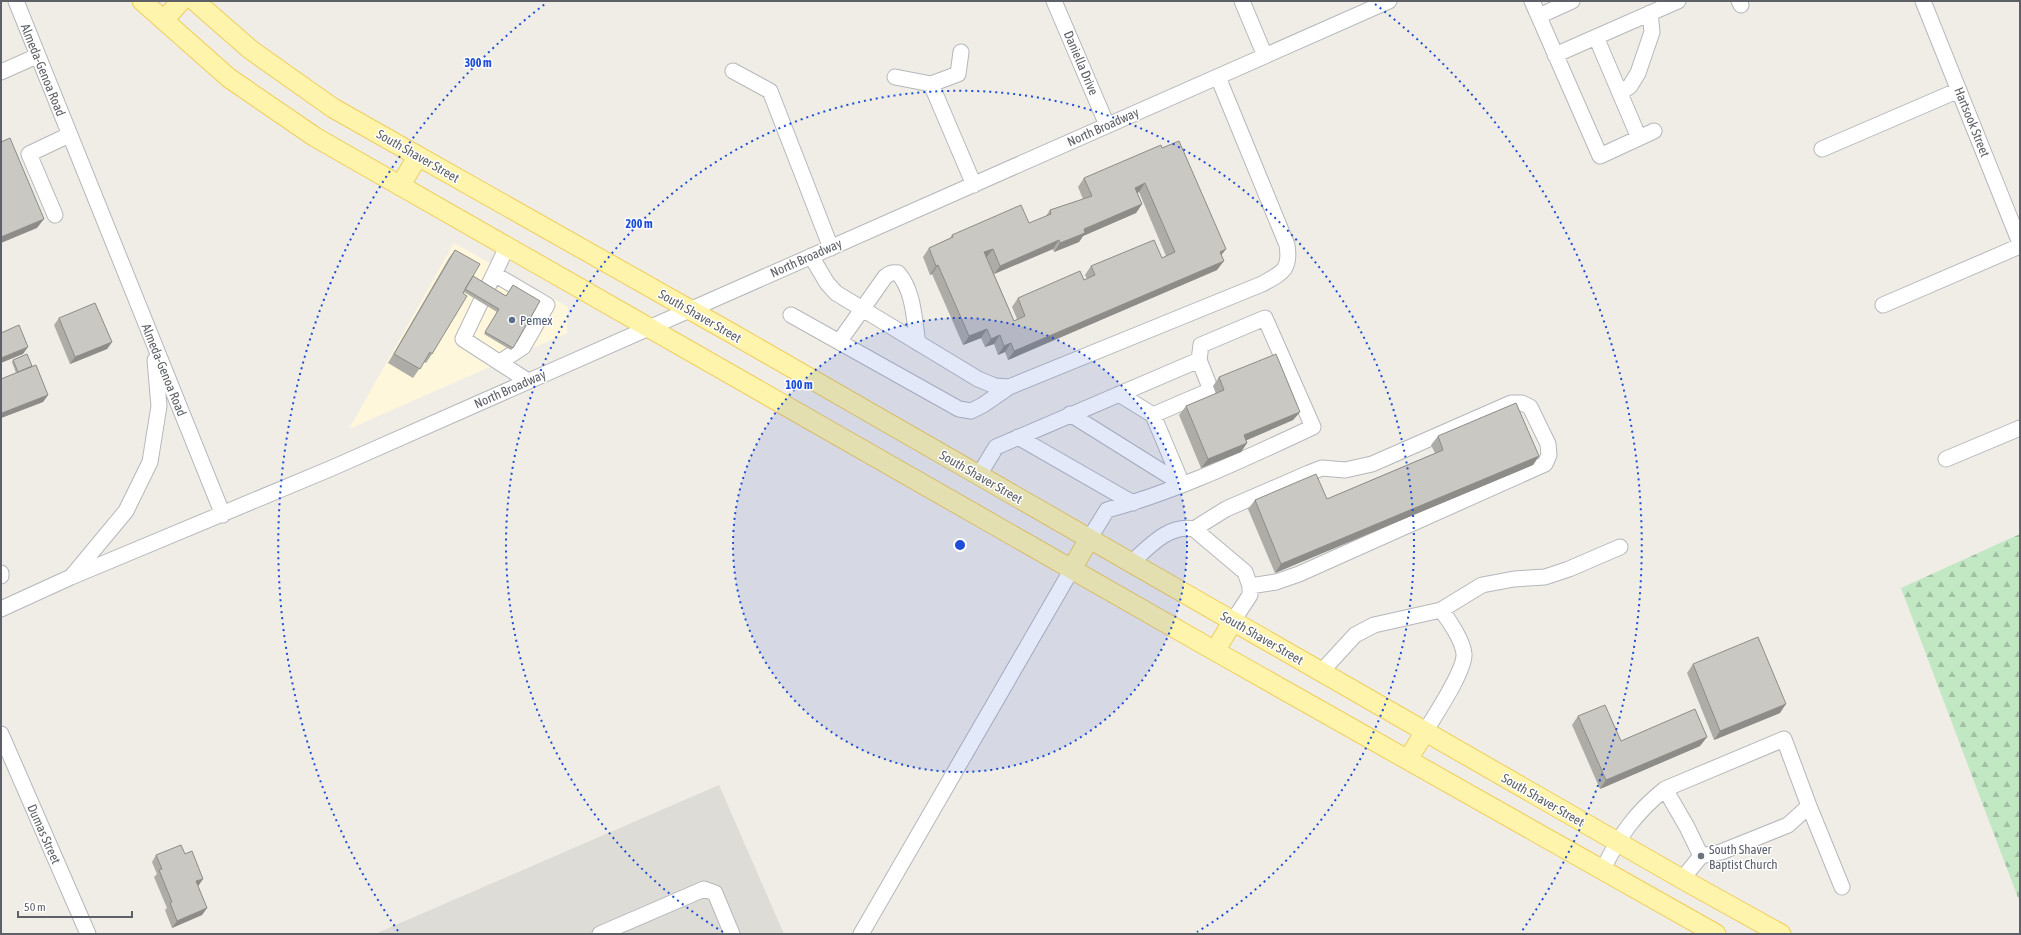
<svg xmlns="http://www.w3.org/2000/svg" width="2021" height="935" viewBox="0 0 2021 935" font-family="'Asap Condensed',sans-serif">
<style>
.commercial{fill:#fef7dc}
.industrial{fill:#dedcd7}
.forest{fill:url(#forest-firs)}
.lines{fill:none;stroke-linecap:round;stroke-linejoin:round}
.minor-casing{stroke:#b5b7bc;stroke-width:17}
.major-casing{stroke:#f1cd5c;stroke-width:21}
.minor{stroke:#fff;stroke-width:15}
.major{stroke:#fff4ab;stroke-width:19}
.wall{fill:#aeaca7;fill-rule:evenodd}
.shaded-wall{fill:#8d8c88}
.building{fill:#cac8c2;stroke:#8d8c88;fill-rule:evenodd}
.ring{fill:none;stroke:#1d4ed8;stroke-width:2;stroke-dasharray:2 4}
.service-dot{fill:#5c6f8a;stroke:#fff;stroke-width:1.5}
.worship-dot{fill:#6b7280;stroke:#fff;stroke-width:1.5}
.labels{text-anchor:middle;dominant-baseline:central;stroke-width:3;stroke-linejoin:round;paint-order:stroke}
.street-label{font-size:13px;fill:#5d6066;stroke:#fff}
.service-label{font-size:13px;fill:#4e5e75;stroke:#fff;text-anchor:start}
.worship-label{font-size:13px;fill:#5b616d;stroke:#fff;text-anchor:start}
.centre{fill:#1d4ed8;stroke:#fff;stroke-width:2}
.ring-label{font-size:12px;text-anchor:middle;font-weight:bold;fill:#1d4ed8;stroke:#fff;stroke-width:3;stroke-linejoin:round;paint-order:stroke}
</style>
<defs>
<pattern id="forest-firs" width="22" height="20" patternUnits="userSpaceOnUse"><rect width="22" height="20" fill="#c2e7c3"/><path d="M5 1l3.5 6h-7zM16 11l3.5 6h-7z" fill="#a1bfa2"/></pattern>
</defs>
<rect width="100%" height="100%" fill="#efede5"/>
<!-- commercial -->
<path class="commercial" d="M454 243 568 307 567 333 349 429Z"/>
<!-- industrial -->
<path class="industrial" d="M719 785 784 934H375Z"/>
<!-- forest -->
<path class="forest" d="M2020 534V903L1901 588Z"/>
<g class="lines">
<!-- minor casing -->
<g class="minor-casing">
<path id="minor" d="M16 1 223 515
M1054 1 1107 125
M1242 1 1265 56
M1532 1 1600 156 1654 131
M1739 1 1741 5
M1923 1 2020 243
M1539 16 1572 1
M1596 37 1639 138
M1555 55 1678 1
M733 71 770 91 831 248
M1 72 37 56
M895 77 931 84 958 74 961 52
M931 84 974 185
M1620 93 1630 86 1638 73 1652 32 1650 13
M1822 149 1959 90
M55 215 29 154 69 135
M507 247 463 339 528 381
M811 256 827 283 836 293 978 379 995 386 1009 387 1262 284C1282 273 1291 270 1287 245L1218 77
M494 274 547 305 523 347 500 362
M1883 305 2020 246
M791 315 959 409 971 411 983 405 1009 387
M839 342 885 277C890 273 892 272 898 273 914 291 914 320 918 343
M1119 394 1153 415 1211 390 1199 360
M1070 414 1182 484
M1153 415 1182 484
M1018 437 1133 503
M1946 459 2020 428
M979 475 996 447 1199 360 1201 345 1265 318 1313 427C1246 458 1178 491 1107 510L1089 539
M1194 529 1226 509 1309 473 1322 468 1345 470 1372 464 1511 403H1522L1530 407 1548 444 1549 455 1545 464 1299 574 1276 582 1250 586
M1131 563C1149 547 1168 524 1194 529L1245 572 1250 586V595L1233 621
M1 573V576
M72 576 126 511 150 462 159 406 155 360
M1 609 71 577 332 468 1389 1
M1441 610 1482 585 1514 579 1545 577 1569 569 1620 547
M1321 672 1355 635 1374 625 1441 610C1449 620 1463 641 1464 654 1465 671 1435 715 1425 732
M1 734 88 934
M1809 806 1842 887
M1603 869C1620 835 1635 813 1665 789
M1682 879 1701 856 1721 852 1788 825 1809 806 1784 739 1665 789 1687 827 1701 856
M600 934 704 889 715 893 732 934
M861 934 1072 569"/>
</g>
<!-- major casing -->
<g class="major-casing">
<path id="major" d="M142 1 229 78 315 137 1215 651 1716 934
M195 1 251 50 333 108 733 334 1682 879 1781 934
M164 20 181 1
M400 186 418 156
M1072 569 1089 539
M1215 651 1233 621
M1408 759 1425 732"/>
</g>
<!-- minor -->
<use href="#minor" class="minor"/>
<!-- major -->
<use href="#major" class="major"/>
</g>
<!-- wall -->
<path class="wall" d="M1162 148 1226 249 1221 255 1217 270 1008 360 1005 352 998 355 994 344 985 347 981 338 963 345 932 274 930 275 923 257 929 248 950 238 952 235 1029 223 1046 216 1050 210 1083 199 1078 187 1084 178ZM1139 192 1166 256 1162 258 1091 266 1085 275 1087 279 1084 280 1018 298 1012 307 1017 319 1014 321 994 274 1053 249 1054 252 1079 242 1083 236 1136 213 1142 204 1137 193Z
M455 250 473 276 506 296 513 348 511 350 484 334 497 312 464 292 432 354 426 363 424 362 413 378 388 363 449 258Z
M59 318 112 342 107 349 70 364 54 325Z
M13 360 32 366 48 395 43 402 1 418V379L16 373 12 362Z
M1219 377 1300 412 1293 420 1246 440 1247 443 1241 452 1201 468 1179 415 1186 406 1216 394 1213 386Z
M1438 436 1539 456 1533 465 1275 573 1248 509 1255 500 1327 499 1435 453 1431 445Z
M1693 664 1780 713 1714 740 1687 673Z
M1578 716 1621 741 1707 737 1700 746 1600 789 1572 725Z
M185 854 199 885 198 886 207 908 202 915 172 928 165 910 167 908 154 877 157 874 152 862 156 855Z"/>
<!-- shaded-wall -->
<path class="shaded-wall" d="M1145 183 1139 192 1129 197 1135 188Z
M1142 204 1136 213 1083 236 1079 242 1054 252 1060 243 1084 229Z
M44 219 37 228 1 243V237Z
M1059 240 1053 249 994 274 1000 266Z
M993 249 986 258 984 252Z
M1226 249 1219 258 1220 252Z
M1224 261 1217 270 1008 360 1014 351Z
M938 265 932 274 930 275 936 266Z
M987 329 981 338 963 345 969 336Z
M1000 335 994 344 985 347 991 339Z
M112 342 107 349 70 364 75 357Z
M1011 343 1005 352 998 355 1004 346Z
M28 347 23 354 1 363V358Z
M48 395 43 402 1 418V415L2 413Z
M1300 412 1293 420 1238 444 1244 435Z
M1247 443 1241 452 1201 468 1208 459Z
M1539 456 1533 465 1275 573 1281 564Z
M1786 704 1780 713 1714 740 1720 731Z
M1707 737 1700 746 1600 789 1606 780Z
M203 879 199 885 191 888 196 881Z
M207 908 202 915 172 928 177 921Z"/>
<!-- building -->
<path class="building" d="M10 138 44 219 1 237V142Z
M1179 141 1226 249 1220 252 1224 261 1014 351 1011 343 1004 346 1000 335 991 339 987 329 969 336 938 265 936 266 929 248 953 237 952 235 1021 205 1029 223 1051 214 1050 210 1092 196 1084 178 1161 145 1162 148ZM1145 183 1175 252 1162 258 1154 240 1091 266 1095 275 1084 280 1080 271 1018 298 1025 316 1014 321 984 252 993 249 1000 266 1059 240 1060 243 1085 233 1084 229 1142 204 1135 188Z
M455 250 480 264 463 293 467 296 432 354 430 352 420 369 394 354Z
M473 276 506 296 513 285 540 301 513 348 485 332 499 309 465 289Z
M95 303 112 342 75 357 59 318Z
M19 325 28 347 1 358V333Z
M27 354 32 366 18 372 13 360Z
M1276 354 1300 412 1244 435 1247 443 1208 459 1186 406 1224 390 1219 377Z
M36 365 48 395 2 413 1 409V379Z
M1516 403 1539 456 1281 564 1255 500 1316 474 1327 499 1443 450 1438 436Z
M1758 637 1786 704 1720 731 1693 664Z
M1605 705 1621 741 1695 709 1707 737 1606 780 1578 716Z
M181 845 185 854 192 851 203 879 196 881 207 908 177 921 170 903 172 902 159 870 162 869 156 855Z"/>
<!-- distance rings -->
<circle cx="960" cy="545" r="227" fill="#1d4ed8" fill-opacity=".12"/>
<g class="ring">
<circle cx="960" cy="545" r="227"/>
<path d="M723 932A454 454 0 1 1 1197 932"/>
<path d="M398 931A682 682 0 0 1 545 4M1375 4A682 682 0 0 1 1522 931"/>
</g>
<!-- markers -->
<circle class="service-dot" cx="512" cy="320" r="4"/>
<circle class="worship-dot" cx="1701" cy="856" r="4"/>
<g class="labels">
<!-- street labels -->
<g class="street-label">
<text transform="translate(1081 63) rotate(67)">Daniella Drive</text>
<text transform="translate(43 70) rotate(68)">Almeda-Genoa Road</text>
<text transform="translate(1972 122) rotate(68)">Hartsook Street</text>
<text transform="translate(1103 127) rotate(-24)">North Broadway</text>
<text transform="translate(418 156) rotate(30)">South Shaver Street</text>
<text transform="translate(806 258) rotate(-24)">North Broadway</text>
<text transform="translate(700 316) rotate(30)">South Shaver Street</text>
<text transform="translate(164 370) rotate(68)">Almeda-Genoa Road</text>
<text transform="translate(510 389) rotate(-24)">North Broadway</text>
<text transform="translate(981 477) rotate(30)">South Shaver Street</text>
<text transform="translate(1262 638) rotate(30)">South Shaver Street</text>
<text transform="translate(1543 800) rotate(30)">South Shaver Street</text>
<text transform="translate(44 834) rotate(66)">Dumas Street</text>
</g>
<!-- service labels -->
<g class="service-label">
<text x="520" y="320">Pemex</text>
</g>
<!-- worship labels -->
<g class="worship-label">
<text x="1709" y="849">South Shaver<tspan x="1709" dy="15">Baptist Church</tspan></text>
</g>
</g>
<circle cx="960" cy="545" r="6" class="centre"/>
<g class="ring-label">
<text x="478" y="67">300 m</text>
<text x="639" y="228">200 m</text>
<text x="799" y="389">100 m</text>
</g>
<!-- border -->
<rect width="2021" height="935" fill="none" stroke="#5d6066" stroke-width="4"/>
<!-- scale -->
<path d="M18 911v6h114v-6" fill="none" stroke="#5d6066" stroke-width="2"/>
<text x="24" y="911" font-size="12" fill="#5d6066" stroke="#ffffff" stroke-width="3" paint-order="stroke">50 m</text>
</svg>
